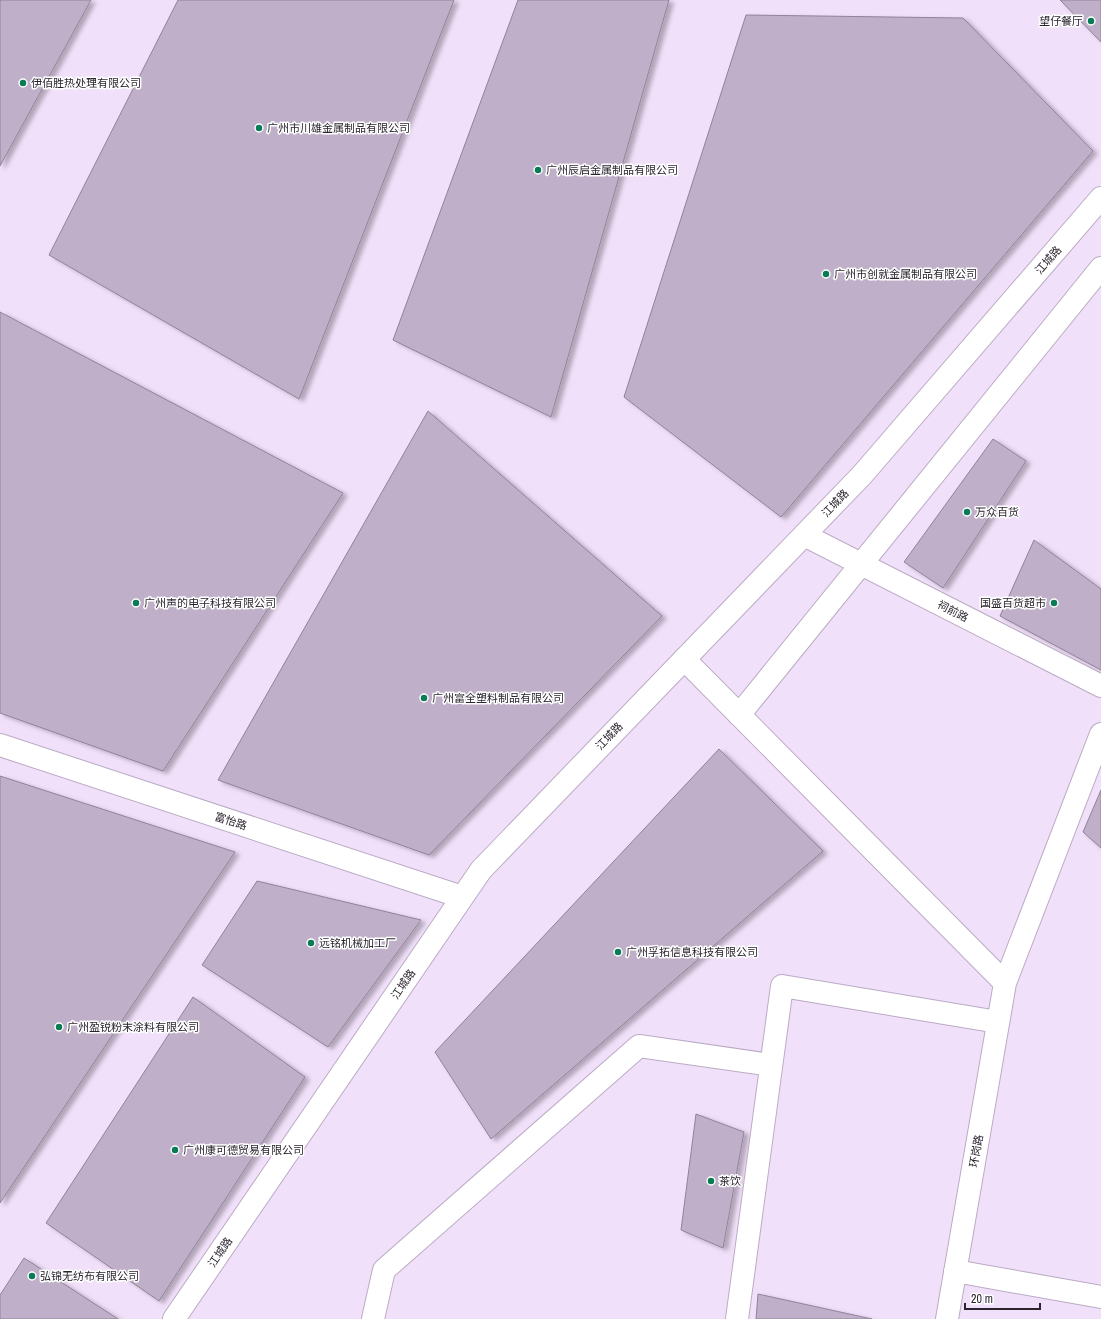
<svg xmlns="http://www.w3.org/2000/svg" width="1101" height="1319" viewBox="0 0 1101 1319" font-family="'Archivo Narrow','Noto Sans SC',sans-serif">
<style>
.building{fill:#bfafc8;stroke:#92829a;filter:url(#shadow)}
.lines{fill:none;stroke-linecap:round;stroke-linejoin:round}
.minor-casing{stroke:#bbabc4;stroke-width:24}
.minor{stroke:#fff;stroke-width:22}
.poi-dot{fill:#097b56;stroke:#fff;stroke-width:1.5}
.labels{text-anchor:middle;dominant-baseline:central;stroke-width:3;stroke-linejoin:round;paint-order:stroke}
.poi-label{font-size:11px;fill:#2b242e;stroke:#fff;text-anchor:start}
.street-label{font-size:11px;fill:#2b242e;stroke:#fff}
</style>
<defs>
<filter id="shadow"><feDropShadow dx="4.5" dy="2.5" stdDeviation="2" flood-color="#0004"/></filter>
</defs>
<rect width="100%" height="100%" fill="#f1e0fa"/>
<!-- building -->
<path class="building" d="M0 0H91L0 166Z
M178 0H454L299 399 49 255Z
M518 0H669L551 417 393 340Z
M1060 0H1101V42Z
M746 15 963 18 1093 151 781 517 624 397Z
M0 312 343 493 163 771 0 713Z
M428 411 662 616 429 855 218 780Z
M993 439 1026 461 943 588 904 562Z
M1034 540 1101 589V670L1000 616Z
M719 749 823 851 491 1139 435 1052Z
M0 776 235 852 0 1203Z
M1101 790V848L1083 832Z
M257 881 421 920 328 1047 202 965Z
M193 997 305 1077 159 1301 46 1223Z
M696 1114 744 1132 723 1248 681 1230Z
M24 1258 118 1319H0V1295Z
M758 1294 872 1319H756Z"/>
<g class="lines">
<!-- minor casing -->
<g class="minor-casing">
<path id="minor" d="M804 535 1101 686
M684 659 1005 983
M739 715 1101 268
M0 745 462 897
M955 1271 1101 1297
M174 1319 481 870 862 475 1101 198
M373 1319 384 1270 639 1046 771 1065
M737 1319 782 986 998 1022
M947 1319 1005 983 1101 734"/>
</g>
<!-- minor -->
<use href="#minor" class="minor"/>
</g>
<!-- markers -->
<g class="poi-dot">
<circle cx="1091" cy="21" r="4"/>
<circle cx="23" cy="83" r="4"/>
<circle cx="259" cy="128" r="4"/>
<circle cx="538" cy="170" r="4"/>
<circle cx="826" cy="274" r="4"/>
<circle cx="967" cy="512" r="4"/>
<circle cx="136" cy="603" r="4"/>
<circle cx="1054" cy="603" r="4"/>
<circle cx="424" cy="698" r="4"/>
<circle cx="311" cy="943" r="4"/>
<circle cx="618" cy="952" r="4"/>
<circle cx="59" cy="1027" r="4"/>
<circle cx="175" cy="1150" r="4"/>
<circle cx="711" cy="1181" r="4"/>
<circle cx="32" cy="1276" r="4"/>
</g>
<g class="labels">
<!-- poi labels -->
<g class="poi-label">
<text x="1083" y="21" text-anchor="end">望仔餐厅</text>
<text x="31" y="83">伊佰胜热处理有限公司</text>
<text x="267" y="128">广州市川雄金属制品有限公司</text>
<text x="546" y="170">广州辰启金属制品有限公司</text>
<text x="834" y="274">广州市创就金属制品有限公司</text>
<text x="975" y="512">万众百货</text>
<text x="144" y="603">广州声的电子科技有限公司</text>
<text x="1046" y="603" text-anchor="end">国盛百货超市</text>
<text x="432" y="698">广州富全塑料制品有限公司</text>
<text x="319" y="943">远铭机械加工厂</text>
<text x="626" y="952">广州孚拓信息科技有限公司</text>
<text x="67" y="1027">广州盈锐粉末涂料有限公司</text>
<text x="183" y="1150">广州康可德贸易有限公司</text>
<text x="719" y="1181">茶饮</text>
<text x="40" y="1276">弘锦无纺布有限公司</text>
</g>
<!-- street labels -->
<g class="street-label">
<text transform="translate(1048 260) rotate(-49)">江城路</text>
<text transform="translate(835 503) rotate(-46)">江城路</text>
<text transform="translate(953 611) rotate(27)">祠前路</text>
<text transform="translate(609 736) rotate(-46)">江城路</text>
<text transform="translate(231 821) rotate(18)">富怡路</text>
<text transform="translate(403 984) rotate(-56)">江城路</text>
<text transform="translate(976 1151) rotate(-80)">环岗路</text>
<text transform="translate(220 1252) rotate(-56)">江城路</text>
</g>
</g>
<!-- scale -->
<path d="M965 1303v6h75v-6" fill="none" stroke="#2b242e" stroke-width="2"/>
<text x="971" y="1303" font-size="12" fill="#2b242e" stroke="#ffffff" stroke-width="3" paint-order="stroke">20 m</text>
</svg>
